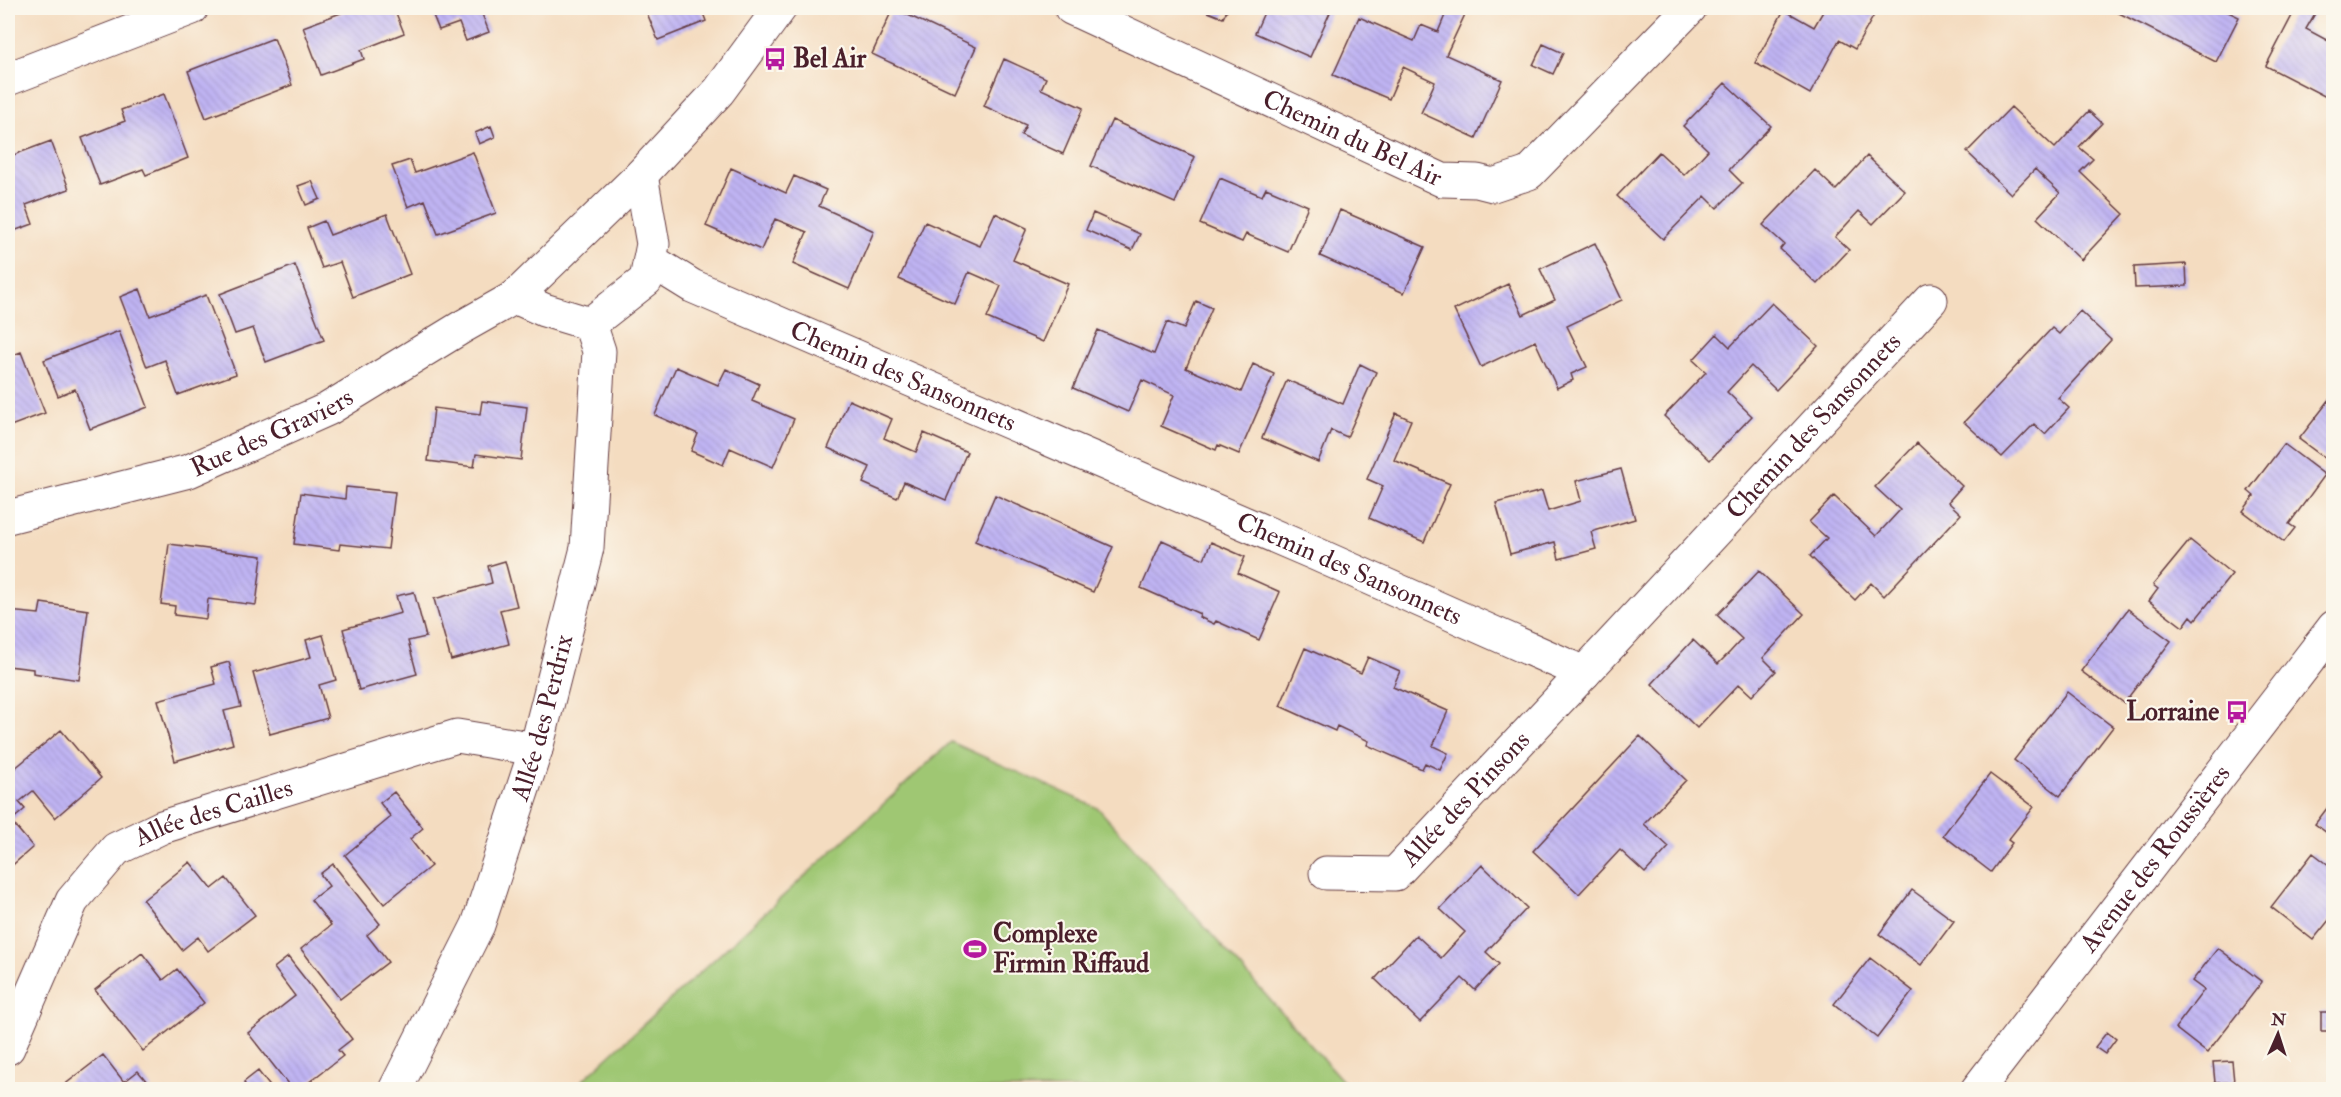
<svg xmlns="http://www.w3.org/2000/svg" width="2341" height="1097" viewBox="0 0 2341 1097" font-family="'IM FELL Double Pica',serif">
<style>
.grass{fill:#9fc773;stroke:#74734f;stroke-width:1.5}
.building{fill:url(#building-back-hatch)}
.lines{fill:none;stroke-linecap:round;stroke-linejoin:round}
.street-casing{stroke:#643b41;stroke-width:35}
.street{stroke:#fff;stroke-width:33}
.labels{text-anchor:middle;dominant-baseline:central;stroke-width:4.5;stroke-linejoin:round;paint-order:stroke}
.poi-label{font-size:26px;font-weight:bold;fill:#4a1f2b;stroke:#fbf7ec;text-anchor:start}
.street-label{font-size:26px;fill:#4a1f2b;stroke:#fbf7ec}
</style>
<defs>
<pattern id="building-back-hatch" width="6" height="6" patternUnits="userSpaceOnUse" patternTransform="scale(1.5)"><rect width="6" height="6" fill="#bfb4f3"/><path d="M-1 5l2 2M0 0l6 6M5-1l2 2" fill="none" stroke="#a69ad0"/></pattern>
</defs>
<rect width="100%" height="100%" fill="#fbf7ec"/>
<filter id="ink" filterUnits="userSpaceOnUse"><feTurbulence type="fractalNoise" baseFrequency=".0167" numOctaves="2"/><feDisplacementMap in="SourceGraphic" scale="12" xChannelSelector="R" yChannelSelector="G"/><feConvolveMatrix kernelMatrix="1 2 1 2 8 2 1 2 1" color-interpolation-filters="sRGB"/></filter>
<filter id="wash" filterUnits="userSpaceOnUse"><feTurbulence type="fractalNoise" baseFrequency=".008" numOctaves="4" result="noise"/><feDisplacementMap in="SourceGraphic" scale="24" xChannelSelector="R" yChannelSelector="G"/><feGaussianBlur stdDeviation="1.35" result="paint"/><feColorMatrix in="noise" values="0 0 0 0 0 0 0 0 0 0 0 0 0 0 0 0 0 1.4 0 .05"/><feComposite in="paint" operator="in"/></filter>
<g filter="url(#wash)">
<rect width="100%" height="100%" fill="#f4dcc0"/>
<!-- grass -->
<path class="grass" d="M951 742 1098 808 1350 1089H573Z"/>
<g id="blocks">
<!-- building -->
<path class="building" d="M345 8H394L404 33 361 50 364 59 321 75 303 27 346 11Z
M430 8H498L482 14 489 32 466 41 459 23 439 30Z
M645 8H701L706 21 658 40Z
M893 8 976 47 955 93 872 54Z
M1198 8H1228L1223 18Z
M1266 8H1332L1310 57 1255 33Z
M1448 8H1468L1446 55 1502 80 1476 138 1421 113 1435 82 1403 67 1389 99 1333 75 1359 17 1414 41 1421 25 1438 32Z
M1825 8H1878L1855 49 1839 40 1810 94 1755 63 1784 10 1814 27Z
M2109 8H2220L2239 17 2216 62Z
M2296 8H2313L2317 10 2306 29 2334 44V101L2266 66Z
M274 38 292 85 206 118 188 71Z
M1543 44 1563 53 1553 74 1533 65Z
M1004 59 1046 78 1041 89 1083 108 1063 154 1021 135 1026 125 984 106Z
M1725 83 1771 126 1729 170 1742 183 1717 208 1705 196 1663 239 1617 196 1659 152 1684 175 1696 163 1708 150 1683 126Z
M164 94 188 158 146 175 143 169 100 185 82 138 125 121 121 110Z
M2011 107 2055 148 2089 111 2102 123 2079 147 2093 159 2080 172 2124 214 2081 260 2037 218 2060 193 2047 181 2035 169 2011 194 1967 152Z
M1112 120 1195 157 1175 203 1091 166Z
M491 126 495 137 479 144 475 133Z
M51 141 69 189 26 205 33 224 8 233V157Z
M473 152 496 213 438 234 425 200 408 207 392 166 410 160 415 173Z
M1867 156 1905 191 1873 224 1859 211 1835 237 1849 250 1817 284 1780 249 1784 244 1763 225 1815 170 1836 190Z
M731 168 786 193 794 176 826 190 819 206 874 231 849 289 793 264 807 232 775 219 761 250 706 226Z
M1220 178 1262 196 1266 188 1308 206 1288 252 1246 234 1242 242 1200 224Z
M312 181 320 199 306 205 298 186Z
M1340 210 1425 247 1404 293 1320 256Z
M995 213 1027 228 1013 260 1068 284 1043 342 987 318 1001 286 969 272 955 304 899 279 925 222 980 246Z
M1093 213 1140 234 1132 250 1086 230Z
M387 214 410 274 353 297 340 262 322 268 307 228 324 221 330 235Z
M1595 243 1622 300 1567 326 1587 367 1571 374 1573 380 1557 388 1535 341 1481 367 1454 310 1508 284 1523 315 1555 300 1540 269Z
M2186 264 2187 286 2135 288 2134 267Z
M295 265 324 340 266 362 253 328 235 334 220 294Z
M140 289 150 316 206 295 236 374 178 395 165 360 147 367 120 297Z
M1196 301 1212 308 1186 368 1241 392 1253 364 1274 374 1239 454 1218 445 1216 450 1161 426 1174 395 1142 380 1128 412 1073 388 1098 330 1154 354 1167 322 1184 329Z
M1772 303 1818 346 1776 390 1751 366 1727 392 1752 416 1710 460 1664 416 1706 372 1693 360 1717 334 1730 347Z
M2080 311 2111 340 2058 398 2069 408 2045 434 2034 424 2002 457 1964 422 2052 328 2059 334Z
M119 331 148 407 90 429 75 389 58 396 44 360Z
M21 352 45 413 8 427V357Z
M1360 364 1376 372 1347 437 1331 430 1318 462 1262 438 1287 380 1343 404Z
M676 367 718 385 726 369 759 384 752 401 794 419 773 467 730 448 723 465 691 451 698 434 655 415Z
M2334 394V465L2299 439Z
M849 400 892 419 884 438 916 452 924 433 967 452 946 500 904 482 897 498 863 483 870 467 828 448Z
M482 401 527 407 521 460 476 454 474 467 428 461 434 408 480 414Z
M1396 413 1411 420 1394 460 1450 484 1424 542 1369 518 1383 486 1367 479Z
M1917 443 1962 486 1948 502 1961 514 1884 596 1871 583 1855 600 1810 556 1827 538 1809 522 1834 496 1876 536 1900 510 1875 487Z
M2284 444 2325 475 2289 524 2295 528 2284 542 2243 511 2254 496 2248 491Z
M1621 469 1635 519 1591 532 1596 549 1559 559 1555 542 1510 554 1496 503 1542 491 1548 511 1581 501 1576 481Z
M346 487 395 492 388 549 340 544 339 550 294 544 301 493 345 499Z
M995 495 1113 547 1093 592 975 541Z
M1162 540 1204 559 1211 542 1245 557 1238 573 1280 592 1259 640 1216 621 1214 624 1199 617 1200 614 1141 588Z
M2190 540 2232 574 2195 620 2191 616 2183 627 2149 601 2158 589 2153 585Z
M169 544 262 556 256 605 208 599 206 619 174 615 175 606 161 604Z
M505 561 517 606 500 610 509 644 451 660 434 599 492 583 488 566Z
M1759 571 1804 614 1763 658 1776 671 1752 696 1739 684 1697 728 1652 684 1693 640 1718 664 1730 652 1742 639 1717 615Z
M414 592 426 637 408 641 417 674 359 690 343 629 401 613 396 596Z
M41 603 88 610 79 680 33 673V669L8 666V611L39 614Z
M2128 609 2171 641 2124 703 2081 671Z
M323 635 336 680 319 685 328 718 270 734 253 673 311 657 306 640Z
M1305 648 1361 673 1368 657 1400 671 1393 687 1448 711 1433 746 1448 753 1440 770 1425 763 1422 769 1367 745 1369 741 1337 726 1335 731 1280 706Z
M229 662 241 707 224 711 233 744 175 761 158 700 216 684 211 667Z
M2067 692 2113 727 2060 796 2014 760Z
M61 730 101 778 55 818 33 791 19 802 25 809 11 821 33 847 8 869V761L14 769Z
M1640 736 1686 780 1644 824 1669 847 1645 873 1620 850 1579 894 1533 851Z
M1990 774 2034 807 2008 840 2012 843 1991 872 1943 835Z
M394 792 423 828 410 839 431 866 384 904 345 855 391 817 380 803Z
M2334 799V838L2315 824Z
M2313 853 2334 869V914L2313 940 2271 907Z
M190 862 212 889 226 878 255 915 208 951 198 937 182 950 143 900Z
M333 864 380 924 367 935 388 962 340 999 301 949 331 925 311 900 329 886 320 874Z
M1482 865 1527 908 1486 952 1499 964 1475 990 1462 978 1420 1022 1375 979 1416 935 1441 958 1465 932 1440 909Z
M1912 890 1954 921 1921 965 1879 934Z
M2218 948 2262 982 2207 1053 2175 1028 2204 990 2192 981Z
M142 953 163 980 177 969 204 1003 143 1051 95 990Z
M288 957 352 1039 338 1050 343 1056 300 1089H292L248 1033 295 996 274 968Z
M1870 958 1913 991 1877 1038 1834 1004Z
M2321 1012H2334V1031H2321Z
M2107 1032 2116 1039 2105 1054 2095 1047Z
M103 1055 124 1082 138 1071 153 1089H59Z
M2232 1061 2234 1082 2215 1083 2213 1062Z
M258 1071 272 1089H238L245 1084 244 1082Z"/>
</g>
</g>
<g filter="url(#ink)">
<use href="#blocks" fill-opacity="0" stroke="#643b41" stroke-width="1.5"/>
<g class="lines">
<!-- street casing -->
<g class="street-casing">
<g id="street">
<path id="s1" d="M1071 8 1442 180 1477 181 1493 185 1529 173 1690 8"/>
<path d="M8 79 192 8"/>
<path id="s2" d="M650 260 692 286 1316 554 1584 673 1931 300"/>
<path d="M515 297 544 310 590 324 646 280 653 244 641 175"/>
<path id="s3" d="M8 517 189 471 328 409 462 327 515 297 641 175 719 91 780 8"/>
<path id="s4" d="M1326 873 1395 874 1584 673"/>
<path id="s5" d="M8 1048 72 901 116 849 162 827 457 736 536 749"/>
<path id="s6" d="M395 1090 478 925 536 749 587 548 599 351 590 324"/>
<path id="s7" d="M1977 1090 2334 627"/>
</g>
</g>
<!-- street -->
<use href="#street" class="street"/>
</g>
</g>
<!-- icons -->
<defs>
<g id="bus-bare" transform="scale(1.8)"><path d="M-5-6H5V4H4V6H2V4H-2V6H-4V4H-5ZM-3.5-4V0h7V-4ZM-3.5 1.2v1.5H-2V1.2ZM2 1.2v1.5H3.5V1.2Z" fill="#b5179e" stroke="#fbf7ec" stroke-width="2.5" paint-order="stroke"/></g>
<g id="stadium-bare" transform="scale(1.8)"><path d="M0-5a6.5 5 0 1 0 0 10a6.5 5 0 1 0 0-10ZM-3.5-1.8h7v3.6h-7Z" fill="#b5179e" stroke="#fbf7ec" stroke-width="2.5" paint-order="stroke"/></g>
</defs>
<g fill-rule="evenodd">
<use href="#bus-bare" x="775" y="59"/>
<use href="#bus-bare" x="2237" y="712"/>
<use href="#stadium-bare" x="975" y="949"/>
</g>
<g class="labels">
<!-- poi labels -->
<g class="poi-label">
<text x="793" y="59">Bel Air</text>
<text x="2219" y="712" text-anchor="end">Lorraine</text>
<text x="993" y="934">Complexe<tspan x="993" dy="30">Firmin Riffaud</tspan></text>
</g>
<!-- street labels -->
<g class="street-label">
<text stroke="none"><textPath href="#s1" startOffset="310">Chemin du Bel Air</textPath></text>
<text stroke="none"><textPath href="#s2" startOffset="279">Chemin des Sansonnets</textPath></text>
<text stroke="none"><textPath href="#s2" startOffset="1359">Chemin des Sansonnets</textPath></text>
<text stroke="none"><textPath href="#s3" startOffset="278">Rue des Graviers</textPath></text>
<text stroke="none"><textPath href="#s2" startOffset="765">Chemin des Sansonnets</textPath></text>
<text stroke="none"><textPath href="#s6" startOffset="402">Allée des Perdrix</textPath></text>
<text stroke="none"><textPath href="#s4" startOffset="172">Allée des Pinsons</textPath></text>
<text stroke="none"><textPath href="#s5" startOffset="333">Allée des Cailles</textPath></text>
<text stroke="none"><textPath href="#s7" startOffset="292">Avenue des Roussières</textPath></text>
</g>
</g>
<!-- margin -->
<rect width="2341" height="1097" fill="none" stroke="#fbf7ec" stroke-width="30"/>
<!-- north arrow -->
<g transform="translate(2278 1034) rotate(3)" stroke="#fbf7ec" stroke-width="4.5" paint-order="stroke">
<path d="M0-4.5L10 22L0 15L-10 22Z" fill="#4a1f2b"/>
<text y="-9" font-size="16" font-weight="bold" text-anchor="middle" fill="#4a1f2b">N</text>
</g>
</svg>
